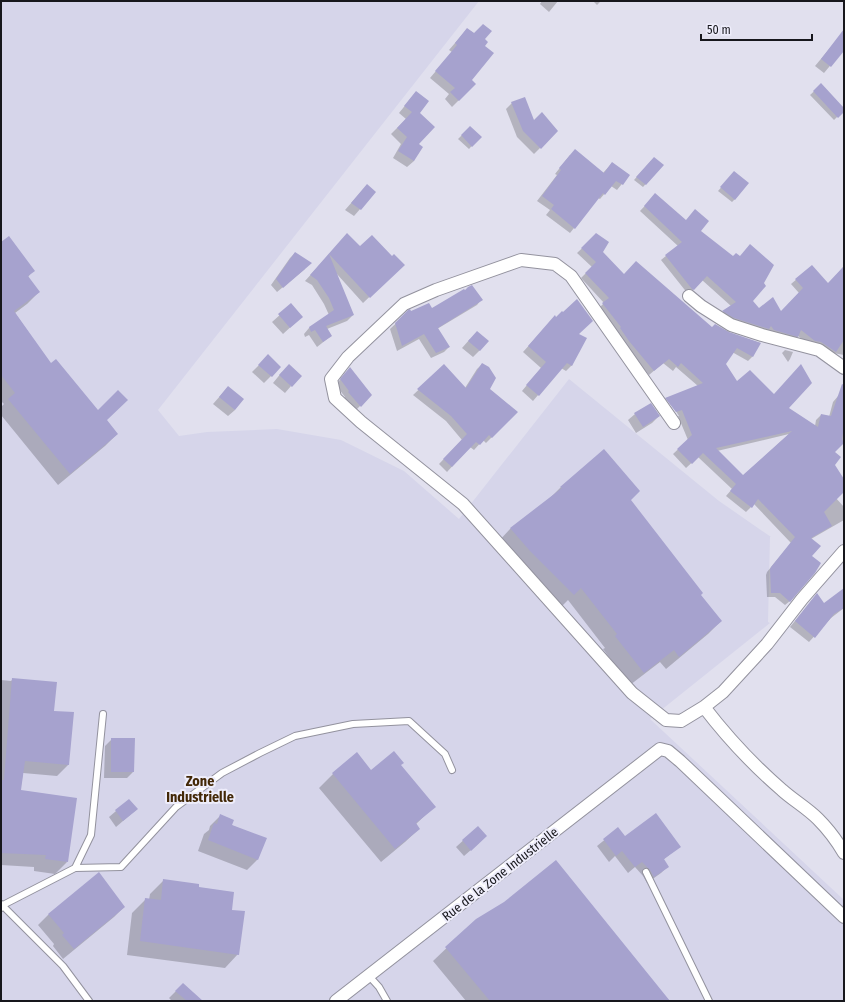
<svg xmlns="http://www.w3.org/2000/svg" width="845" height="1002" viewBox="0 0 845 1002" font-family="'Fira Sans Condensed',sans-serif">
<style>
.built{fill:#d6d5ea}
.shadow{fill:#0003;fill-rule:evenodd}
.building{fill:#a6a2ce;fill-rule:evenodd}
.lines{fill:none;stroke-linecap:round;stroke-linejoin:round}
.service-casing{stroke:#93929e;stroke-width:8}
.minor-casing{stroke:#93929e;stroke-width:14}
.service{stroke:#fff;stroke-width:6}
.minor{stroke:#fff;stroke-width:12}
.labels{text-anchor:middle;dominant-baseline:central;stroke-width:4;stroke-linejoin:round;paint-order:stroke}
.street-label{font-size:13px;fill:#17171c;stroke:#eeedfb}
.neighbourhood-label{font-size:14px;font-weight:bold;fill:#432807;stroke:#eeedfb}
</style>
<rect width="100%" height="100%" fill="#e1e0ee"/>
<!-- built -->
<path class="built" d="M1 1H479L158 410 179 436 207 432 277 429 341 440 404 471 459 519 569 379 719 501 771 537H770L768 622 770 623 650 719 844 900V1001H1Z"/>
<!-- shadow -->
<path class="shadow" d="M542 1H558L549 12 540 4Z
M593 1H601L597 5Z
M467 29 484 39V46L470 80 475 84 452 107 445 99 449 94 430 78 452 52 449 50Z
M840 36 844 39V49L824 73 815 66Z
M821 85 844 110 834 120 810 95Z
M416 92 419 113 417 144 414 161 407 167 393 158 401 144 391 134 406 119 399 113Z
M512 103 534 121 557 131 534 154 517 137 506 109Z
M470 127 480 137 469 149 458 139Z
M570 155 603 173 612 163 629 175 617 190 611 186 600 199 598 198 570 233 546 215 550 210 537 201 557 175 555 174Z
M651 161 663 165 643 187 634 180Z
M733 174 735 199 732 202 718 191Z
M367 185 375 192 354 216 345 210Z
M655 195 685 221 699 231 751 301 759 309 781 312 799 293 791 284 812 266 828 285 844 266V355L833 353 811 346 798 336 793 341 769 335 767 330 764 333 719 316 731 306 702 280 689 294H688L661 260 678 246 640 211Z
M597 234 601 252 624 275 712 328 760 343 752 357 748 361 732 352 725 364 737 383 787 409 815 426 816 420 821 415 829 417 833 402 844 389V441L823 462 809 468 844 507V520L811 539V557L790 601 785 605 775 597H767L766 575 767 572 791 543 754 504 746 512 726 496 732 489 698 457 686 468 673 454 688 440 678 416H679L668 399H665L698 386 676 367 673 371 663 363 649 375 625 346 599 308 604 303 581 278 592 267 577 253ZM789 434 743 476 717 451Z
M342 240 392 257 403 265 363 303 336 273 353 315 347 321 327 329 331 336 317 347 309 335 305 337 304 334 309 328 329 315 324 304 312 285 305 281Z
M1 243 33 271 28 277 39 292 27 304 15 313 50 364 98 411 117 434 105 446 58 485 1 415V407L4 404 1 401Z
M295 253 305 269 277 292 271 285 290 258Z
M465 291 481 300 477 305 437 329 449 347 444 352 431 358 419 339 397 351 390 329 409 311 411 313 431 310Z
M291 305 295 323 283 334 272 322Z
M556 318 578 334 572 365 566 371 561 368 533 401 522 391 541 368 523 352 550 322Z
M470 339 480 350 473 357 462 348Z
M785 350 793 352 790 359 788 362 782 353Z
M268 356 280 367 264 383 252 372Z
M482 364 489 389 517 412 486 443 483 440 474 450 470 447 447 472 439 464 462 440 446 421 413 395 444 366 465 388 477 369Z
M282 372 291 386 285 393 273 383Z
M345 373 371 395 355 411 344 398 345 397 336 385Z
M228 387 235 410 228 416 213 404Z
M665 399 676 414 671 416 661 403Z
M635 414 659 416 652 423 636 433 628 420Z
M561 487 630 500 700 595 721 621 708 634 666 669 660 662 630 685 603 649 605 648 568 600 561 607 498 542 510 529 548 500Z
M844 589V608L831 618 809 642 790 627 812 600 823 605Z
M13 679 53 712 69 764 57 776 23 773 20 791 67 862 55 874 34 871V867L1 865V680L11 681Z
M112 739 133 772 127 778H104L105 746Z
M400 765 434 807 416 824 419 829 405 842 381 862 319 788 333 774 371 771Z
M129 800 137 809 116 827 109 817Z
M221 815 231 825 265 839 257 860 247 870 198 851 204 834 209 830 210 826Z
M478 827 479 843 464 856 456 847Z
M618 829 625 838 680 846 663 860 668 866 661 873 647 883 643 876 635 867 628 873 615 856 609 862 597 846Z
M98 874 124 907 114 917 63 959 53 946 54 944 38 925 48 915Z
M164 880 197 888 231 911 238 954 225 968 127 955 132 913 145 900H149L150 894Z
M476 920 669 1001H466L433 961Z
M176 991 202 1001H172L169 998Z"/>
<!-- building -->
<path class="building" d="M483 24 492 31 485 39 488 42 485 46 494 53 472 80 476 84 459 101 450 92 455 88 435 71 457 45 455 43 467 28 474 33Z
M844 29V51L831 67 821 59Z
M821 83 844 108V112L838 118 813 91Z
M416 91 429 101 420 113 435 127 419 144 423 147 414 161 398 151 407 137 397 128 412 112 404 106Z
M525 97 534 120 542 112 558 131 541 149 523 131 511 102Z
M470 126 482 137 472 147 461 135Z
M575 149 604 173 612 162 630 175 623 185 616 181 605 195 603 193 575 229 551 209 554 205 542 196 561 170 559 168Z
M654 157 664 165 646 185 636 177Z
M734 171 749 183 735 200 720 187Z
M367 184 376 192 361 210 351 203Z
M655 193 686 220 695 209 709 221 701 231 733 256 736 253 740 256 750 244 774 265 764 283 766 286 753 301 759 308 773 297 781 311 803 288 795 279 812 265 828 283 844 266V340L836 352 821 342 815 341 801 330 798 337 774 330 771 326 769 329 734 318 722 311 736 302 707 276 694 290 692 289 665 255 682 242 644 206Z
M347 233 360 246 372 235 392 256 394 254 405 265 370 298 329 254 354 315 326 326 332 336 323 342 315 330 311 332 309 327 334 310 329 298 317 280 310 275Z
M596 233 609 242 603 252 624 274 636 261 712 327 715 324 729 332 761 343 753 357 737 348 726 364 737 381 750 370 774 394 801 364 812 383 789 408 818 427 821 414 831 416 842 384 844 385V427L842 439 844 443 835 452 841 457 835 465 844 479V492L824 512 832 526 811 538 821 546 812 556 821 563 815 573 790 602 780 593H771L770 569 771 567 795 537 758 499 752 508 730 491 736 484 703 453 692 464 677 449 692 435 682 410 676 412 665 398 703 383 681 363 678 367 669 359 654 371 629 341 620 328 621 327 602 303 609 298 585 273 596 262 581 248ZM792 431 743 475 716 448Z
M9 236 35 271 28 276 40 292 14 311 51 363 56 359 98 410 118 390 128 400 107 420 118 434 70 474 8 399 15 393 1 375V242Z
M295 252 312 263 283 288 276 279Z
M472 285 483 300 438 328 450 347 436 353 424 334 402 346 395 323 408 310 410 309 411 311 429 303 432 308 464 289 465 290 468 287Z
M577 299 593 321 579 334 587 338 572 366 567 363 539 396 526 385 546 362 528 346 555 315 556 317 562 311 563 312Z
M291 303 303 317 290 328 278 314Z
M477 331 489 341 480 351 468 341Z
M268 354 281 367 272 377 258 365Z
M482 363 489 367 496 378 490 389 518 412 492 438 489 435 480 445 476 442 452 467 443 459 467 434 451 416 417 389 444 364 466 388Z
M289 364 302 376 292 387 279 375Z
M350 367 372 395 361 407 348 392 349 391 340 379Z
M228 386 244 399 235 410 219 397Z
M651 403 660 416 643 427 634 413Z
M604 449 640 491 631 500 703 593 701 595 722 621 679 657 674 650 644 673 615 636 617 634 581 588 574 595 530 551 510 528 562 488 560 487Z
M844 588V608L834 614 815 638 795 621 817 593 824 603Z
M12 678 57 682 54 711 74 712 69 765 25 761 21 790 77 798 68 862 45 859 46 855 1 853V780H4Z
M111 738H135L134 772H111Z
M394 751 404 763 401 765 436 807 416 823 420 829 395 849 332 773 357 752 371 770Z
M129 799 138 809 123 821 115 810Z
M656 813 681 847 664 859 669 867 654 877 650 870 642 862 635 867 622 851 616 856 603 839 618 827 625 836Z
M220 814 234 820 232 825 267 838 258 860 208 840 214 823 217 824Z
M478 826 487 836 471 851 462 840Z
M556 860 670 1001H490L445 947 476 919 504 902Z
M99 872 125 907 74 949 62 935 64 933 48 914Z
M163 879 199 884V887L234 892 232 910 245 911 239 955 140 941 145 898 161 900Z
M183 983 203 1001H187L175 991Z"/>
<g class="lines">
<!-- service casing -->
<g class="service-casing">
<path id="service" d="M75 868 121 867 176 807 222 773 260 753 295 736 353 724 409 721 445 754 452 770
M646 872 709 1001
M1 904 63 966 89 1001
M1 908 3 905 75 868 91 835 103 714
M369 976 379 987 387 1001"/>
</g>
<!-- minor casing -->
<g class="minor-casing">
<path id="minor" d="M689 296 701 306 731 325 762 335 819 350 844 368
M674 423 571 276 555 264 521 260 436 290 404 304 348 357 331 379 335 398 361 422 463 504 632 693 666 720 681 721 704 707 723 692 767 644 802 599 844 551
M704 707C727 737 753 765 782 790 793 800 807 808 818 819 828 829 837 841 844 853
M336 1001 660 749 668 751 680 761 844 917"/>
</g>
<!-- service -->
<use href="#service" class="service"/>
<!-- minor -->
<use href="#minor" class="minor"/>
</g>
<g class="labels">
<!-- street labels -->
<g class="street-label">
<text transform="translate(500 874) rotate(-38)">Rue de la Zone Industrielle</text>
</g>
<!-- neighbourhood labels -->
<g class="neighbourhood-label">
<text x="200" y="781">Zone<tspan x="200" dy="16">Industrielle</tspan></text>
</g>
</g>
<!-- border -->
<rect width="845" height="1002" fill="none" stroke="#17171c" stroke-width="4"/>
<!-- scale -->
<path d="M701 34v6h111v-6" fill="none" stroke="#17171c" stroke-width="2"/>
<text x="707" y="34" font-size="12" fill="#17171c" stroke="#eeedfb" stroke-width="3" paint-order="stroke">50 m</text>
</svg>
